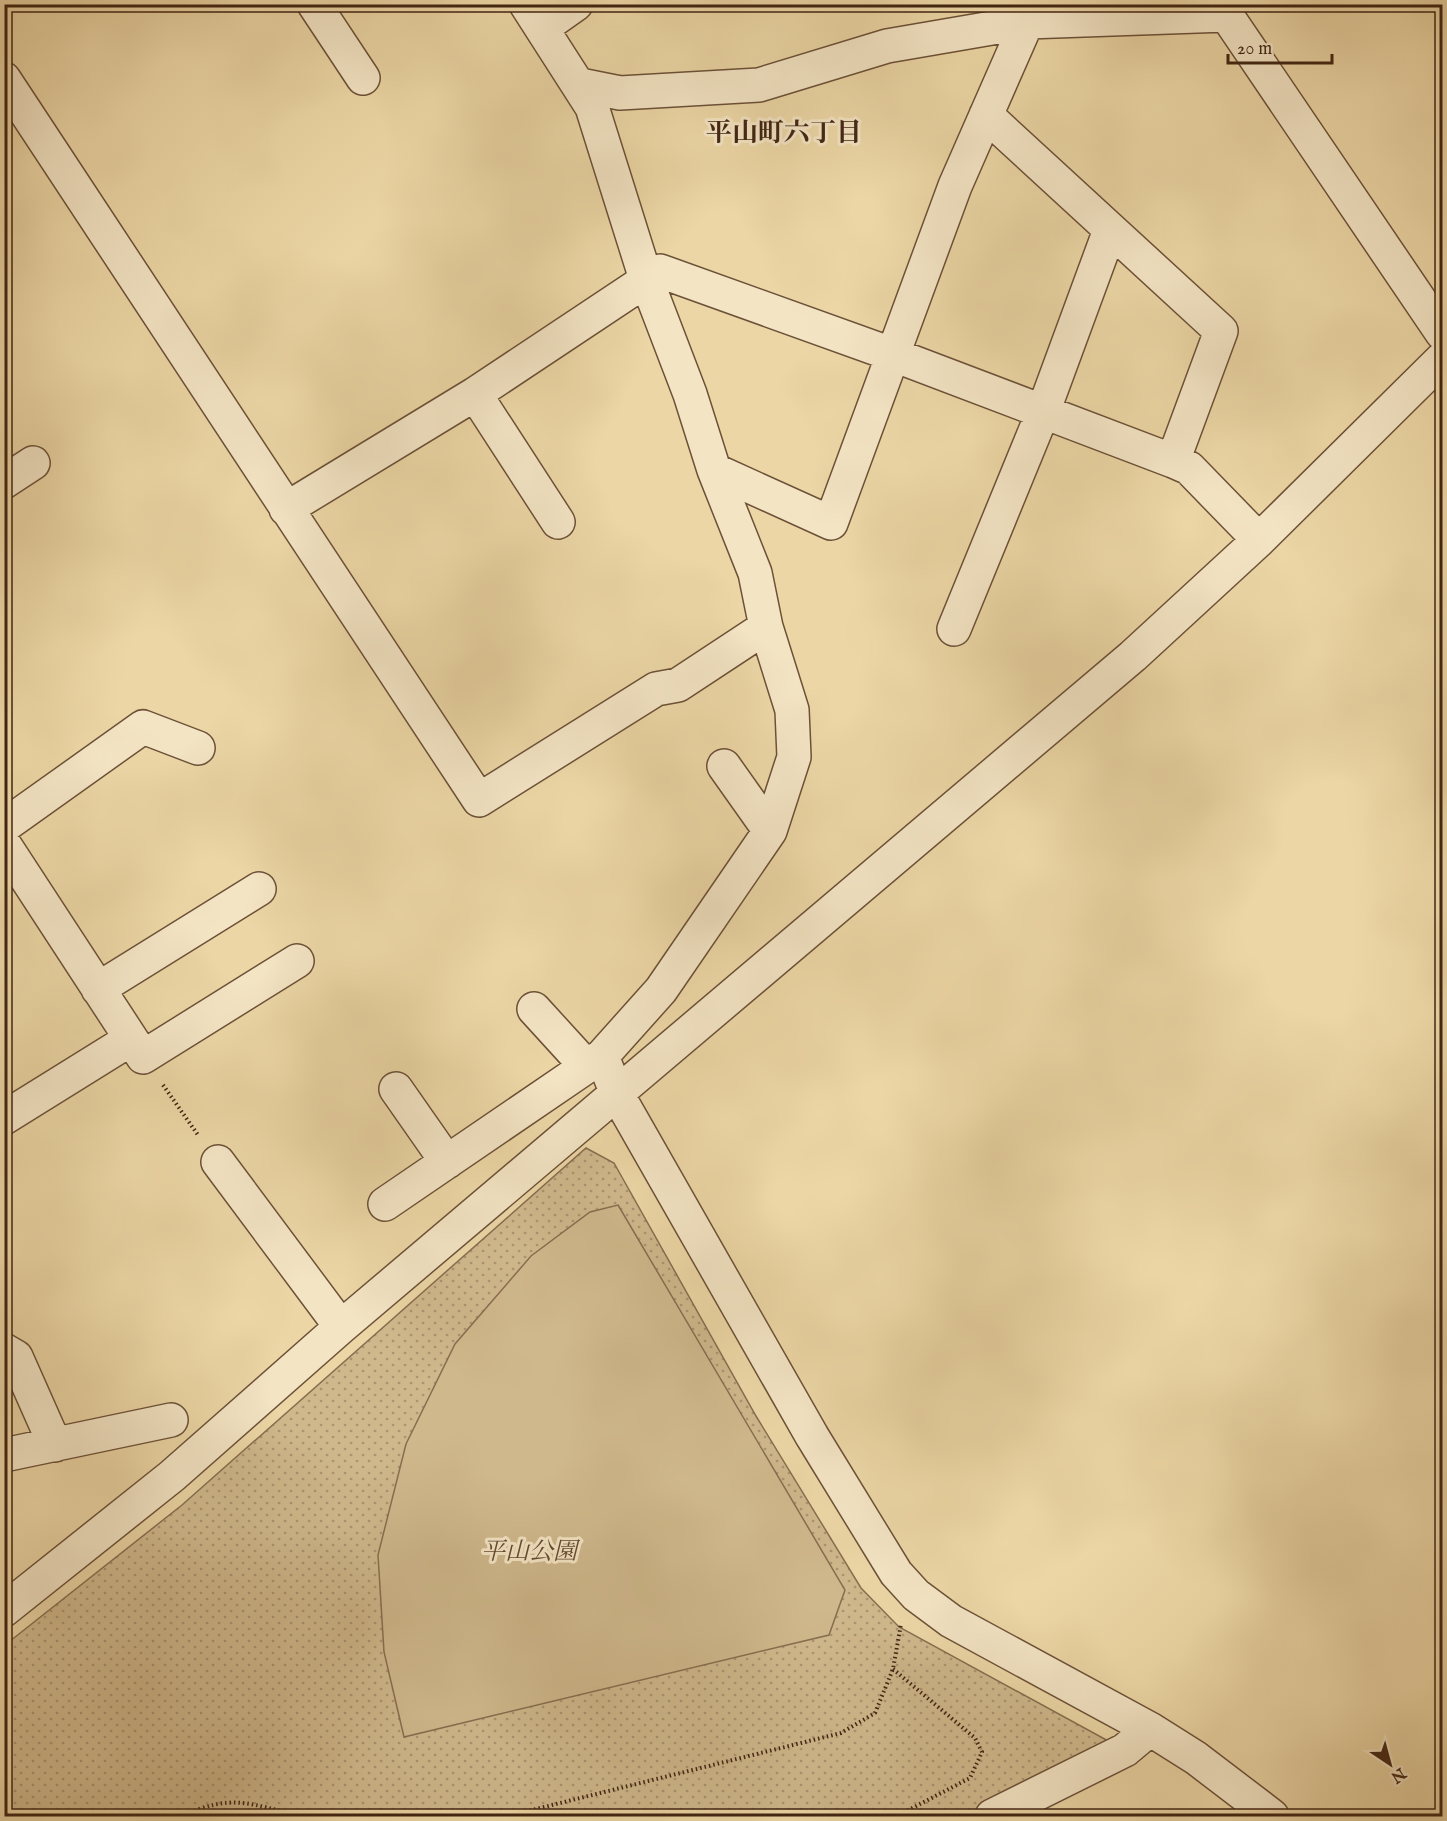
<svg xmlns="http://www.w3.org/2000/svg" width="1447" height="1821" viewBox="0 0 1447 1821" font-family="'IM FELL English','Noto Serif JP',serif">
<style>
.grass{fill:url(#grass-dots);stroke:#886e50;stroke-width:1.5}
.pitch{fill:#cfb88c;stroke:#886e50;stroke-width:1.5}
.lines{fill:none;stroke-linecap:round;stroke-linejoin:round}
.minor-casing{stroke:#6c5138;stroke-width:36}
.path{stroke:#412513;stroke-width:4;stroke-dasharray:1.5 3;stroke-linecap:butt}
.minor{stroke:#f3e4c4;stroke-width:33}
.labels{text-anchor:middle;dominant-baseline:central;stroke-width:6;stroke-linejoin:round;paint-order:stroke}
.park-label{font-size:24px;font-style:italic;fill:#644a31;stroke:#f3e4c4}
.neighbourhood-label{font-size:26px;font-weight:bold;fill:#412513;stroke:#f3e4c4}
</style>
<defs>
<pattern id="grass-dots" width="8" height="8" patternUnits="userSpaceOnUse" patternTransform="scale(1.5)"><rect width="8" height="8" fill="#cfb88c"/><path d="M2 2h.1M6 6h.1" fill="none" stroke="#aa9571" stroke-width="1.8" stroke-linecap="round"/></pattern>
</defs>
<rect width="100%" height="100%" fill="#ecd6a5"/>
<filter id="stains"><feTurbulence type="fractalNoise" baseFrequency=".00333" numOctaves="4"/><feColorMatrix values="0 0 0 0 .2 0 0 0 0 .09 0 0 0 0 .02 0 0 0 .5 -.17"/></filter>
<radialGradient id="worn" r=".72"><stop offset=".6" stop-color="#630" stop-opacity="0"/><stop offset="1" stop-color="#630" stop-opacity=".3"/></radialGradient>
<!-- grass -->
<path class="grass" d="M586 1148 614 1163 756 1416 861 1588 899 1627 1112 1743 967 1816H5V1645L182 1505Z"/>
<!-- pitch -->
<path class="pitch" d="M618 1205 845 1590 829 1635 404 1737 384 1652 378 1555 406 1444 455 1344 531 1256 590 1212Z"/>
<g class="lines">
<!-- minor casing -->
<g class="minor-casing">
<path id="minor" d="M314 4 363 78
M526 4 592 107 646 279 690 394 714 470 755 573 766 627 792 710 794 757 770 831 661 990 602 1056 617 1094 812 1436 896 1573 916 1595 951 1621 1150 1729 1196 1758 1272 1816
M1219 4 1442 333
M542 28 576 4
M4 79 479 800 656 689 678 685 766 627
M580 85 620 93 759 85 887 46 1027 22
M986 115 1221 331 1173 461
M475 394 558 522
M714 470 831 523 955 186 1027 22 1226 15
M4 482 33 463
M286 509 475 394 660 271 894 355 1173 461 1189 468 1259 540
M954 629 1043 412 1110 230
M724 766 770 831
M4 826 143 727 198 748
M4 844 143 1057 297 961
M98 989 259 889
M534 1009 586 1066
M396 1089 447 1162
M4 1118 131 1039
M218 1162 341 1327
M385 1204 602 1056
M4 1350 16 1357 55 1445
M4 1455 171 1420
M4 1610 172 1476 341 1327 1133 656 1259 540 1442 359
M992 1816 1125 1750 1150 1729"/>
</g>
<!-- path -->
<path class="path" d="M163 1085 198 1135
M893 1669 975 1738 982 1752 970 1778 897 1816
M182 1816C233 1793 249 1804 301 1816
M508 1816 841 1733 875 1713 893 1669 901 1624"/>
<!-- minor -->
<use href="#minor" class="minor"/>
</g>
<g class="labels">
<!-- park labels -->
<g class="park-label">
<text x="529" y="1552">平山公園</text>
</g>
<!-- neighbourhood labels -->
<g class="neighbourhood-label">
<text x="784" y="133">平山町六丁目</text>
</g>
</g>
<!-- margin -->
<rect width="1447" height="1821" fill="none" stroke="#ecd6a5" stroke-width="24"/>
<rect x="6" y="6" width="1435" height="1809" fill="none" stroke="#412513" stroke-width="3"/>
<rect x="12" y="12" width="1423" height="1797" fill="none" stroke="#412513" stroke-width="1.5"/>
<!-- north arrow -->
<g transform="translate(1390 1764) rotate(144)" stroke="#f3e4c4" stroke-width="4.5" paint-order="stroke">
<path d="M0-4.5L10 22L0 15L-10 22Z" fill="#412513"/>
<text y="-9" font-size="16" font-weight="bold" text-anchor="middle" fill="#412513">N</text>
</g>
<!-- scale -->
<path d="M1228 54v9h104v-9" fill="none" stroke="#412513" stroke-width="3"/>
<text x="1237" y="54" font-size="18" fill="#412513" stroke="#f3e4c4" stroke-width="4.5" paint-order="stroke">20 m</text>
<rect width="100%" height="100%" filter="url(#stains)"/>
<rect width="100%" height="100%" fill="url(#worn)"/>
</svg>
